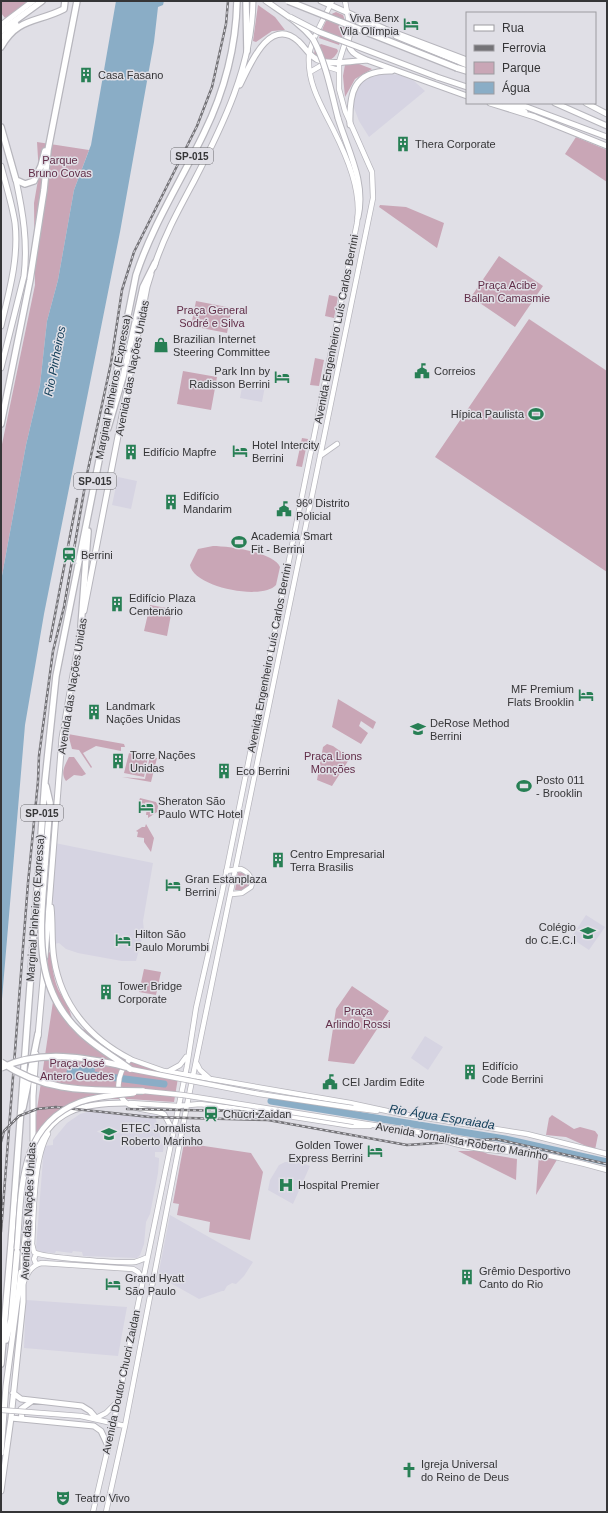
<svg xmlns="http://www.w3.org/2000/svg" width="608" height="1513" viewBox="0 0 608 1513" font-family="Helvetica,sans-serif">
<style>
.built{fill:#d6d4e2}
.green{fill:#c9a6b6}
.water{fill:#8aadc6}
.lines{fill:none;stroke-linecap:round;stroke-linejoin:round}
.river{stroke:#8aadc6;stroke-width:7}
.primary-casing{stroke:#b7b6bd;stroke-width:6}
.trunk-casing{stroke:#b7b6bd;stroke-width:7}
.motorway-casing{stroke:#b7b6bd;stroke-width:8}
.primary{stroke:#fff;stroke-width:4.5}
.trunk{stroke:#fff;stroke-width:5}
.motorway{stroke:#fff;stroke-width:5.5}
.rail-casing{stroke:#747377;stroke-width:2.5}
.rail{stroke:#e0dfe6;stroke-width:1;stroke-dasharray:3;stroke-linecap:butt}
.primary-bridge-casing{stroke:#b7b6bd;stroke-width:6;stroke-linecap:butt}
.trunk-bridge-casing{stroke:#b7b6bd;stroke-width:7;stroke-linecap:butt}
.motorway-bridge-casing{stroke:#b7b6bd;stroke-width:8;stroke-linecap:butt}
.primary-bridge{stroke:#fff;stroke-width:4.5}
.trunk-bridge{stroke:#fff;stroke-width:5}
.motorway-bridge{stroke:#fff;stroke-width:5.5}
.labels{text-anchor:middle;dominant-baseline:central;stroke-width:3;stroke-linejoin:round;paint-order:stroke}
.shield{fill:#e0dfe6;stroke:#68686c;stroke-width:1}
.shield-label{font-size:10px;font-weight:bold;fill:#353537}
.poi-label{font-size:11px;fill:#353537;stroke:#e0dfe6;text-anchor:start}
.park-label{font-size:11px;fill:#622e49;stroke:#e0dfe6}
.street-label{font-size:11px;fill:#353537;stroke:#e0dfe6}
.water-label{font-size:12px;font-style:italic;fill:#14405b;stroke:#e0dfe6}
</style>
<rect width="100%" height="100%" fill="#e0dfe6"/>
<!-- built -->
<path class="built" d="M381 73 400 75 414 81 425 91 369 137 359 121 354 108V98L357 88 362 82Z
M243 382 265 386 262 402 240 398Z
M118 477 137 481 131 509 112 505Z
M55 843 153 863 143 921 144 931 136 961H122L78 953 66 949 59 943 54 944 53 892Z
M586 915 605 927 589 950 571 938Z
M425 1036 443 1047 428 1070 411 1058Z
M87 1112 155 1115 162 1144H164L163 1152H155V1157L159 1158V1160L158 1173 150 1214 146 1222 144 1244 140 1255 137 1258 83 1256 82 1252 73 1251 72 1253 56 1251 55 1253 39 1252 36 1248 44 1146 53 1145V1140L67 1123 80 1114Z
M285 1162H299L310 1166 293 1204 268 1190 270 1180 279 1165Z
M170 1215 253 1262 244 1276 236 1284 232 1283 227 1286 224 1291H222L199 1299 158 1276Z
M26 1300 127 1307 118 1356 24 1348Z"/>
<!-- green -->
<path class="green" d="M1 1H29L5 18 1 13Z
M258 5 275 17 285 30 272 31 256 42 253 41Z
M336 12 343 15C348 26 343 35 339 45L319 38C323 28 326 15 336 12Z
M321 44 337 49 338 51C333 62 324 63 314 55L315 48Z
M346 59 372 69 355 79 345 97 343 76Z
M576 137 607 150V182L565 154Z
M37 142 89 150 74 190 58 280 47 321 40 385 26 445 1 581V449L35 285 34 203 39 174Z
M380 205 406 207 444 223 437 248 379 207Z
M499 256 543 286 515 327 471 297Z
M329 295 338 297 334 318 325 316Z
M196 301 232 308 227 333 191 326Z
M529 319 607 371V572L435 457Z
M315 358 324 360 319 386 310 385Z
M183 371 217 377 211 410 177 404Z
M302 438 308 439 302 467 296 466Z
M213 546C227 546 274 552 280 567L276 585C262 601 193 587 190 565L198 549Z
M150 605 172 609 167 636 144 631Z
M338 699 376 722 373 729 361 721 359 726 368 733 361 744 332 727Z
M68 734 124 744 125 747H121V751L96 746 83 753 92 767 91 768 79 750 72 749Z
M327 744 333 746 350 758 332 786 317 780 323 747Z
M129 753 148 757 144 777 124 773Z
M150 756 157 758 151 782 122 777 145 779Z
M69 757H74L86 774 82 776 74 775 66 781C60 773 65 765 69 757Z
M140 798 156 802 158 806 157 812 148 818V815H146L147 806 138 804Z
M146 824 154 838 151 852 144 842V838L137 837 138 832 136 831 142 827H145Z
M238 872C246 873 250 878 250 886L245 890H235Z
M51 952C52 965 53 977 58 989 62 997 68 1004 70 1012 73 1021 74 1027 85 1030 116 1058 139 1063 179 1072L174 1102 128 1099H101L85 1102 74 1106 35 1138 33 1136 54 995 48 975 47 953Z
M144 969 161 972 156 995 139 992Z
M352 986 389 1011 354 1064 328 1061 336 1009Z
M552 1115 574 1129 580 1127 595 1131 598 1135 595 1150 566 1137 546 1135 549 1118Z
M184 1143 251 1153 263 1172 250 1240 209 1232 210 1222 177 1215 179 1204 173 1203Z
M458 1151H481L488 1154 517 1159 516 1180Z
M539 1154 558 1158 536 1195Z"/>
<!-- water -->
<path class="water" d="M116 1H164L163 5 158 7 154 42 120 232 44 614 25 725 1 1011V581L26 445 40 385 47 321 58 280 74 190 91 145Z
M71 1066 95 1068 94 1080 70 1079Z"/>
<g class="lines">
<!-- river -->
<path class="river" d="M70 1072 164 1084
M271 1101 505 1139 607 1162"/>
<!-- primary casing -->
<g class="primary-casing">
<path id="primary" d="M310 72 322 65 338 70
M320 456 337 444
M226 871 241 869C248 872 254 879 251 887L242 893 232 894
M197 1064 200 1070 210 1079
M169 1071 180 1065 186 1057
M130 1103 178 1106 200 1104 256 1111 352 1126H370
M353 1108 377 1111
M354 1122C438 1135 524 1147 607 1170
M172 1129 164 1114C154 1110 144 1111 134 1107 111 1098 117 1073 130 1059L164 1071 350 1103 401 1114 527 1134 607 1154
M48 1134C33 1160 34 1214 32 1244L34 1252C41 1258 122 1263 135 1262 139 1261 143 1259 146 1258
M436 1138C464 1149 496 1151 526 1153
M36 1254 34 1259 36 1264
M23 1284C27 1274 31 1265 42 1263L133 1269 138 1272 142 1278
M81 1416 125 1426
M96 1418 106 1413 118 1401
M93 1512 113 1426 187 1066 196 1008 222 893 357 223C362 191 347 157 333 129 321 105 307 83 309 55 311 39 326 16 332 1
M106 1512 125 1426 187 1105 373 198 372 172 345 111 339 89V62L348 33 349 23 345 1"/>
</g>
<!-- trunk casing -->
<g class="trunk-casing">
<path id="trunk" d="M266 1C283 13 300 23 313 39
M321 1 385 29 467 60
M369 23C355 20 343 39 351 50 354 55 362 58 367 60L467 96
M1 25 33 1
M396 36 467 65
M1 38 16 24
M437 77 467 87
M240 85C249 67 269 15 298 41 305 47 311 59 321 61 334 65 353 61 367 60
M490 103 535 117 607 146
M505 103 516 106 525 112
M516 103 607 137
M555 103 607 126
M586 103 607 114
M338 118C348 151 366 182 358 217
M350 125C349 93 353 70 392 71
M1 166C6 185 12 204 15 223 19 258 9 292 1 326
M154 267C164 236 179 209 194 181 223 125 252 66 253 1
M1 368 24 276C28 243 23 213 16 180
M84 611 147 287 151 274
M51 907C53 924 51 942 54 959 61 1004 89 1038 130 1059
M45 957 62 738 82 623
M38 1036 44 969
M35 1156C49 1109 83 1103 126 1103
M13 1393 21 1399 82 1406 90 1411 96 1418
M11 1418 94 1426 101 1431 108 1446
M22 1419 21 1409 32 1401
M1 1453 6 1386 21 1272
M1 1491 11 1418 23 1302V1257L33 1161V1096L36 1054"/>
</g>
<!-- motorway casing -->
<g class="motorway-casing">
<path id="motorway" d="M246 1 247 51
M1 31 42 1
M1 47C18 17 37 23 64 9L65 1
M457 68 467 71
M1 127 16 180 25 184 34 181 41 166 45 151
M1 424 30 280 44 190 48 150 77 1
M108 428 123 377 143 287 155 263
M81 626 88 531
M45 865 50 803 46 786
M23 1108 38 1034
M6 1340 11 1320 17 1252
M1 1364 11 1245 45 781 56 676 136 275C153 224 181 181 204 133 224 92 236 47 237 1"/>
</g>
<!-- primary -->
<use href="#primary" class="primary"/>
<!-- trunk -->
<use href="#trunk" class="trunk"/>
<!-- motorway -->
<use href="#motorway" class="motorway"/>
<!-- rail casing -->
<g class="rail-casing">
<path id="rail" d="M50 641 77 499
M127 1109 239 1111 266 1115
M1 1142 4 1131 19 1116 37 1109 56 1107 150 1117 268 1120 407 1145 496 1139 607 1164
M1 1232 28 883 38 781 39 756 53 651 64 607 87 474 111 363 122 290 134 252 197 126 212 87 226 24 228 1"/>
</g>
<!-- rail -->
<use href="#rail" class="rail"/>
<!-- primary-bridge casing -->
<g class="primary-bridge-casing">
<path id="primary-bridge" d="M130 1069 259 1094 353 1108
M143 1091 183 1095 354 1122
M1 1410 81 1416"/>
</g>
<!-- trunk-bridge casing -->
<g class="trunk-bridge-casing">
<path id="trunk-bridge" d="M290 17 319 32 437 77
M313 39C326 63 331 91 338 118
M17 1248C22 1192 17 1126 80 1102 97 1096 116 1095 134 1093"/>
</g>
<!-- motorway-bridge casing -->
<g class="motorway-bridge-casing">
<path id="motorway-bridge" d="M288 1 457 68
M45 865C41 925 31 985 79 1031 94 1046 113 1056 130 1069
M1 1062C48 1094 90 1090 143 1091
M1 1068C40 1049 86 1057 126 1067"/>
</g>
<!-- primary-bridge -->
<use href="#primary-bridge" class="primary-bridge"/>
<!-- trunk-bridge -->
<use href="#trunk-bridge" class="trunk-bridge"/>
<!-- motorway-bridge -->
<use href="#motorway-bridge" class="motorway-bridge"/>
</g>
<!-- icons -->
<defs>
<g id="hotel-bare" transform="scale(1.2)"><path d="M-6-4.5h1.5V1H6V5H4.5V3h-9V5H-6ZM-4 0a1.8 1.8 0 1 1 3.6 0ZM.5 0V-2.5h3Q6-2.5 6 0Z" fill="#277f54" stroke="#e0dfe6" stroke-width="2.5" paint-order="stroke"/></g>
<g id="building-bare" transform="scale(1.2)"><path d="M-4-6H4V6H1V3H-1V6H-4ZM-2.5-4.3h1.7v1.8h-1.7ZM.8-4.3h1.7v1.8H.8ZM-2.5-1h1.7V.8h-1.7ZM.8-1h1.7V.8H.8Z" fill="#277f54" stroke="#e0dfe6" stroke-width="2.5" paint-order="stroke"/></g>
<g id="shop-bare" transform="scale(1.2)"><path d="M-5-2.5h2.3a2.7 3.5 0 0 1 5.4 0H5L5.5 6h-11ZM-1.5-2.5h3a1.5 2.3 0 0 0-3 0Z" fill="#277f54" stroke="#e0dfe6" stroke-width="2.5" paint-order="stroke"/></g>
<g id="civic-bare" transform="scale(1.2)"><path d="M-.6-6.5H3V-4.5H.6V-3L4-1V1h2V6H-6V1h2V-1L-.6-3ZM-1.2 2.5V6h2.4V2.5Z" fill="#277f54" stroke="#e0dfe6" stroke-width="2.5" paint-order="stroke"/></g>
<g id="stadium-bare" transform="scale(1.2)"><path d="M0-5a6.5 5 0 1 0 0 10a6.5 5 0 1 0 0-10ZM-3.5-1.8h7v3.6h-7Z" fill="#277f54" stroke="#e0dfe6" stroke-width="2.5" paint-order="stroke"/></g>
<g id="station-bare" transform="scale(1.2)"><path d="M-3-6H3Q5-6 5-4V2Q5 4 3 4L4.5 6H3L1.5 4h-3L-3 6H-4.5L-3 4Q-5 4-5 2V-4Q-5-6-3-6ZM-3.5-4v3h7v-3ZM-3.5 1v1.5H-2V1ZM2 1v1.5H3.5V1Z" fill="#277f54" stroke="#e0dfe6" stroke-width="2.5" paint-order="stroke"/></g>
<g id="university-bare" transform="scale(1.2)"><path d="M0-5L7-2L0 1L-7-2ZM-4 1L0 2.5L4 1V4Q0 6-4 4Z" fill="#277f54" stroke="#e0dfe6" stroke-width="2.5" paint-order="stroke"/></g>
<g id="school-bare" transform="scale(1.2)"><path d="M0-5L7-2L0 1L-7-2ZM-4 1L0 2.5L4 1V4Q0 6-4 4Z" fill="#277f54" stroke="#e0dfe6" stroke-width="2.5" paint-order="stroke"/></g>
<g id="hospital-bare" transform="scale(1.2)"><path d="M-5-5h3v3.5h4V-5h3V5h-3V1.5h-4V5h-3Z" fill="#277f54" stroke="#e0dfe6" stroke-width="2.5" paint-order="stroke"/></g>
<g id="church-bare" transform="scale(1.2)"><path d="M-1.2-6h2.4v3.5h3.3v2.4h-3.3V6h-2.4V-.1h-3.3v-2.4h3.3Z" fill="#277f54" stroke="#e0dfe6" stroke-width="2.5" paint-order="stroke"/></g>
<g id="theatre-bare" transform="scale(1.2)"><path d="M-5-5.5Q0-4 5-5.5V0Q5 5 0 6Q-5 5-5 0ZM-3.3-2.5H-1v1.5H-3.3ZM1-2.5H3.3v1.5H1ZM-2.8 1Q0 5.5 2.8 1Z" fill="#277f54" stroke="#e0dfe6" stroke-width="2.5" paint-order="stroke"/></g>
</defs>
<g fill-rule="evenodd">
<use href="#hotel-bare" x="411" y="24"/>
<use href="#building-bare" x="86" y="75"/>
<use href="#building-bare" x="403" y="144"/>
<use href="#shop-bare" x="161" y="345"/>
<use href="#civic-bare" x="422" y="371"/>
<use href="#hotel-bare" x="282" y="377"/>
<use href="#stadium-bare" x="536" y="414"/>
<use href="#hotel-bare" x="240" y="451"/>
<use href="#building-bare" x="131" y="452"/>
<use href="#building-bare" x="171" y="502"/>
<use href="#civic-bare" x="284" y="509"/>
<use href="#stadium-bare" x="239" y="542"/>
<use href="#station-bare" x="69" y="555"/>
<use href="#building-bare" x="117" y="604"/>
<use href="#hotel-bare" x="586" y="695"/>
<use href="#building-bare" x="94" y="712"/>
<use href="#university-bare" x="418" y="729"/>
<use href="#building-bare" x="118" y="761"/>
<use href="#building-bare" x="224" y="771"/>
<use href="#stadium-bare" x="524" y="786"/>
<use href="#hotel-bare" x="146" y="807"/>
<use href="#building-bare" x="278" y="860"/>
<use href="#hotel-bare" x="173" y="885"/>
<use href="#school-bare" x="588" y="933"/>
<use href="#hotel-bare" x="123" y="940"/>
<use href="#building-bare" x="106" y="992"/>
<use href="#building-bare" x="470" y="1072"/>
<use href="#civic-bare" x="330" y="1082"/>
<use href="#station-bare" x="211" y="1114"/>
<use href="#university-bare" x="109" y="1134"/>
<use href="#hotel-bare" x="375" y="1151"/>
<use href="#hospital-bare" x="286" y="1185"/>
<use href="#building-bare" x="467" y="1277"/>
<use href="#hotel-bare" x="113" y="1284"/>
<use href="#church-bare" x="409" y="1470"/>
<use href="#theatre-bare" x="63" y="1498"/>
</g>
<g class="labels">
<!-- shield labels -->
<g class="shield">
<rect x="171" y="148" width="42" height="16" rx="3"/>
<rect x="74" y="473" width="42" height="16" rx="3"/>
<rect x="21" y="805" width="42" height="16" rx="3"/>
</g>
<g class="shield-label">
<text x="192" y="156">SP-015</text>
<text x="95" y="481">SP-015</text>
<text x="42" y="813">SP-015</text>
</g>
<!-- poi labels -->
<g class="poi-label">
<text x="399" y="18" text-anchor="end">Viva Benx<tspan x="399" dy="13">Vila Olímpia</tspan></text>
<text x="98" y="75">Casa Fasano</text>
<text x="415" y="144">Thera Corporate</text>
<text x="173" y="339">Brazilian Internet<tspan x="173" dy="13">Steering Committee</tspan></text>
<text x="270" y="371" text-anchor="end">Park Inn by<tspan x="270" dy="13">Radisson Berrini</tspan></text>
<text x="434" y="371">Correios</text>
<text x="524" y="414" text-anchor="end">Hípica Paulista</text>
<text x="252" y="445">Hotel Intercity<tspan x="252" dy="13">Berrini</tspan></text>
<text x="143" y="452">Edifício Mapfre</text>
<text x="183" y="496">Edifício<tspan x="183" dy="13">Mandarim</tspan></text>
<text x="296" y="503">96º Distrito<tspan x="296" dy="13">Policial</tspan></text>
<text x="251" y="536">Academia Smart<tspan x="251" dy="13">Fit - Berrini</tspan></text>
<text x="81" y="555">Berrini</text>
<text x="129" y="598">Edifício Plaza<tspan x="129" dy="13">Centenário</tspan></text>
<text x="574" y="689" text-anchor="end">MF Premium<tspan x="574" dy="13">Flats Brooklin</tspan></text>
<text x="106" y="706">Landmark<tspan x="106" dy="13">Nações Unidas</tspan></text>
<text x="430" y="723">DeRose Method<tspan x="430" dy="13">Berrini</tspan></text>
<text x="130" y="755">Torre Nações<tspan x="130" dy="13">Unidas</tspan></text>
<text x="236" y="771">Eco Berrini</text>
<text x="536" y="780">Posto 011<tspan x="536" dy="13">- Brooklin</tspan></text>
<text x="158" y="801">Sheraton São<tspan x="158" dy="13">Paulo WTC Hotel</tspan></text>
<text x="290" y="854">Centro Empresarial<tspan x="290" dy="13">Terra Brasilis</tspan></text>
<text x="185" y="879">Gran Estanplaza<tspan x="185" dy="13">Berrini</tspan></text>
<text x="576" y="927" text-anchor="end">Colégio<tspan x="576" dy="13">do C.E.C.I</tspan></text>
<text x="135" y="934">Hilton São<tspan x="135" dy="13">Paulo Morumbi</tspan></text>
<text x="118" y="986">Tower Bridge<tspan x="118" dy="13">Corporate</tspan></text>
<text x="482" y="1066">Edifício<tspan x="482" dy="13">Code Berrini</tspan></text>
<text x="342" y="1082">CEI Jardim Edite</text>
<text x="223" y="1114">Chucri Zaidan</text>
<text x="121" y="1128">ETEC Jornalista<tspan x="121" dy="13">Roberto Marinho</tspan></text>
<text x="363" y="1145" text-anchor="end">Golden Tower<tspan x="363" dy="13">Express Berrini</tspan></text>
<text x="298" y="1185">Hospital Premier</text>
<text x="479" y="1271">Grêmio Desportivo<tspan x="479" dy="13">Canto do Rio</tspan></text>
<text x="125" y="1278">Grand Hyatt<tspan x="125" dy="13">São Paulo</tspan></text>
<text x="421" y="1464">Igreja Universal<tspan x="421" dy="13">do Reino de Deus</tspan></text>
<text x="75" y="1498">Teatro Vivo</text>
</g>
<!-- park labels -->
<g class="park-label">
<text x="60" y="160">Parque<tspan x="60" dy="13">Bruno Covas</tspan></text>
<text x="507" y="285">Praça Acibe<tspan x="507" dy="13">Ballan Camasmie</tspan></text>
<text x="212" y="310">Praça General<tspan x="212" dy="13">Sodré e Silva</tspan></text>
<text x="333" y="756">Praça Lions<tspan x="333" dy="13">Monções</tspan></text>
<text x="358" y="1011">Praça<tspan x="358" dy="13">Arlindo Rossi</tspan></text>
<text x="77" y="1063">Praça José<tspan x="77" dy="13">Antero Guedes</tspan></text>
</g>
<!-- street labels -->
<g class="street-label">
<text transform="translate(336 329) rotate(-79)">Avenida Engenheiro Luís Carlos Berrini</text>
<text transform="translate(132 368) rotate(-79)">Avenida das Nações Unidas</text>
<text transform="translate(113 387) rotate(-79)">Marginal Pinheiros (Expressa)</text>
<text transform="translate(269 658) rotate(-79)">Avenida Engenheiro Luís Carlos Berrini</text>
<text transform="translate(72 686) rotate(-81)">Avenida das Nações Unidas</text>
<text transform="translate(35 908) rotate(-86)">Marginal Pinheiros (Expressa)</text>
<text transform="translate(462 1141) rotate(10)">Avenida Jornalista Roberto Marinho</text>
<text transform="translate(28 1211) rotate(-87)">Avenida das Nações Unidas</text>
<text transform="translate(121 1382) rotate(-78)">Avenida Doutor Chucri Zaidan</text>
</g>
<!-- water labels -->
<g class="water-label">
<text transform="translate(55 361) rotate(-79)">Rio Pinheiros</text>
<text transform="translate(442 1117) rotate(9)">Rio Água Espraiada</text>
</g>
</g>
<!-- border -->
<rect width="608" height="1513" fill="none" stroke="#353537" stroke-width="4"/>
<!-- legend -->
<rect x="466" y="12" width="130" height="92" fill="#e0dfe6" stroke="#9c9ba0"/>
<rect x="474" y="25" width="20" height="6" fill="#ffffff" stroke="#9c9ba0"/>
<text x="502" y="32" font-size="12" fill="#353537">Rua</text>
<rect x="474" y="45" width="20" height="6" fill="#747377" stroke="#9c9ba0"/>
<text x="502" y="52" font-size="12" fill="#353537">Ferrovia</text>
<rect x="474" y="62" width="20" height="12" fill="#c9a6b6" stroke="#9c9ba0"/>
<text x="502" y="72" font-size="12" fill="#353537">Parque</text>
<rect x="474" y="82" width="20" height="12" fill="#8aadc6" stroke="#9c9ba0"/>
<text x="502" y="92" font-size="12" fill="#353537">Água</text>
</svg>
